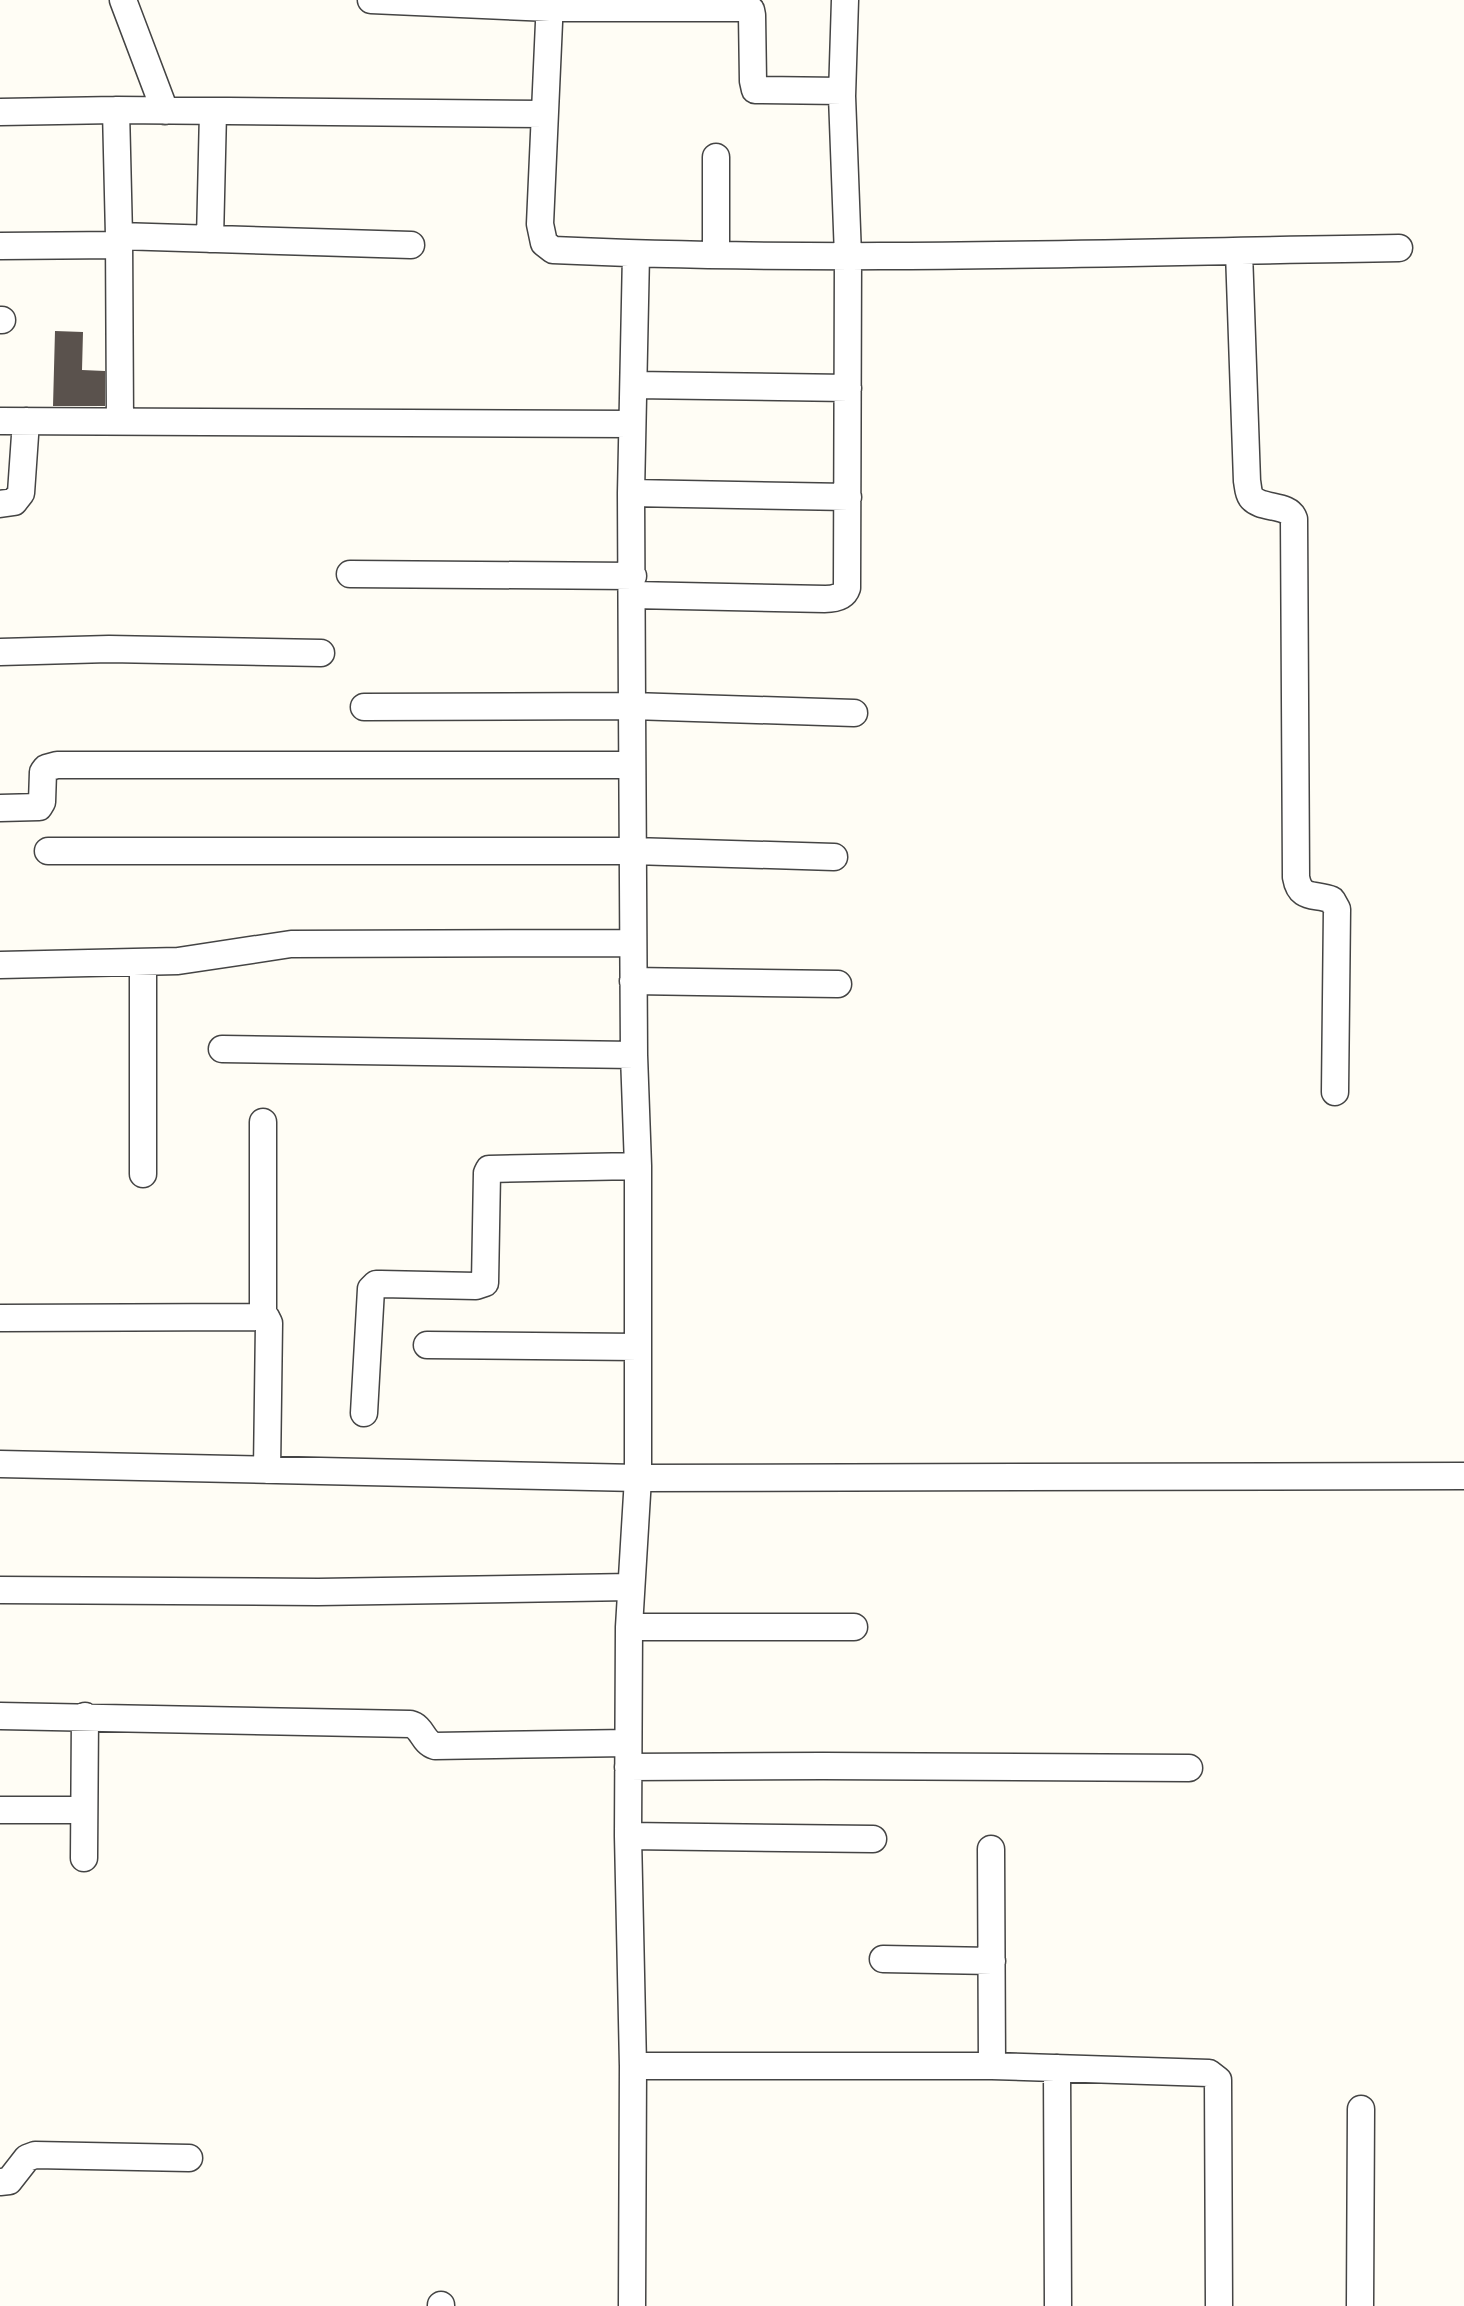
<svg xmlns="http://www.w3.org/2000/svg" width="1464" height="2306" viewBox="0 0 1464 2306" font-family="Georgia,serif">
<style>
.building{fill:#5a524d}
.lines{fill:none;stroke-linecap:round;stroke-linejoin:round}
.minor-casing{stroke:#444;stroke-width:29}
.minor{stroke:#fff;stroke-width:26}
</style>
<rect width="100%" height="100%" fill="#fffdf5"/>
<!-- building -->
<path class="building" d="M55 331 83 332 82 370 105 371V406H53Z"/>
<g class="lines">
<!-- minor casing -->
<g class="minor-casing">
<path id="minor" d="M123 0 165 111
M371 0 550 8H747L751 10 752 15 753 81 755 90 842 91
M550 0 540 224 544 243 553 250C835 263 1117 252 1399 248
M116 110 119 236 120 421
M0 112 116 110 544 114
M119 236 411 245
M210 239 213 112
M0 246 119 245
M1239 252 1247 481C1248 486 1248 493 1251 497 1260 510 1289 503 1294 519L1296 877C1300 901 1315 893 1332 900L1337 909 1335 1092
M716 255V157
M0 320H2
M634 385 848 388
M0 421 632 424
M631 493 848 497
M0 504 14 502 21 493 26 421
M350 574 633 576
M633 595 825 599C834 599 844 597 847 588L848 256 842 96 845 0
M0 652 109 649 321 653
M364 707 632 706 854 713
M0 808 39 807 42 802 43 772 46 768 57 765H632
M48 851H633L834 857
M143 963V1174
M0 965 178 961 291 944 632 943
M633 981 838 984
M222 1049 634 1055
M263 1122V1316
M0 1318 266 1317 269 1323 267 1470
M427 1345 638 1347
M364 1413 371 1289 376 1284H381L476 1286 485 1283 487 1173 489 1169 638 1166
M0 1464 638 1478 1464 1476
M0 1590 318 1592 631 1587
M629 1627H854
M0 1716 410 1724C423 1727 422 1742 435 1746L628 1743
M628 1767 823 1766 1189 1768
M0 1810H84
M628 1836 873 1839
M991 1849 992 2066
M84 1858 85 1716
M883 1959 992 1961
M633 2066H992L1209 2073 1218 2080 1219 2306
M1057 2068 1058 2306
M0 2182 9 2181 27 2158 35 2155 189 2158
M441 2306V2305
M632 2306 633 2066 628 1836 629 1627 638 1478V1166L634 1055 632 706 631 493 636 254
M1360 2306 1361 2109"/>
</g>
<!-- minor -->
<use href="#minor" class="minor"/>
</g>
</svg>
